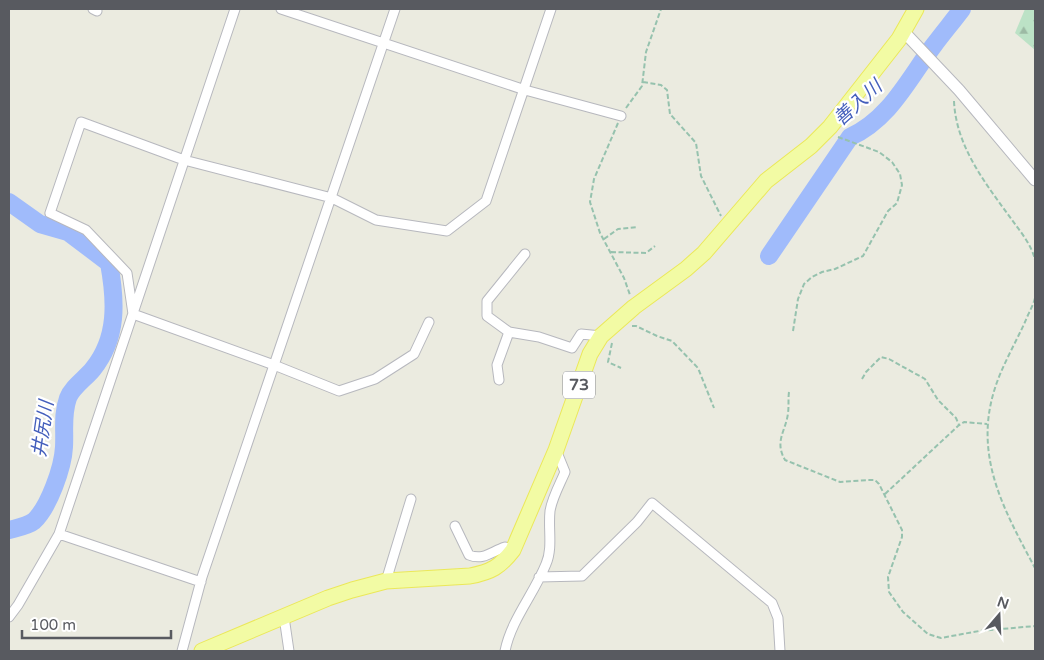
<svg xmlns="http://www.w3.org/2000/svg" width="1044" height="660" viewBox="0 0 1044 660" font-family="'Varela Round','Noto Sans JP',sans-serif">
<style>
.forest{fill:url(#forest-firs)}
.lines{fill:none;stroke-linecap:round;stroke-linejoin:round}
.river{stroke:#a0bbfb;stroke-width:18}
.minor-casing{stroke:#b7b8be;stroke-width:11}
.tertiary-casing{stroke:#b7b8be;stroke-width:13}
.primary-casing{stroke:#ebe859;stroke-width:17}
.path{stroke:#96c2ae;stroke-width:2;stroke-dasharray:5 2.5;stroke-linecap:butt}
.minor{stroke:#fff;stroke-width:9}
.tertiary{stroke:#fff;stroke-width:11}
.primary{stroke:#f2fba4;stroke-width:15}
.labels{text-anchor:middle;dominant-baseline:central;stroke-width:4.5;stroke-linejoin:round;paint-order:stroke}
.shield{fill:#fff;stroke:#8a8c90;stroke-width:1}
.shield-label{font-size:16px;font-weight:bold;fill:#585a60}
.water-label{font-size:19px;font-style:italic;fill:#445fbc;stroke:#fff}
</style>
<defs>
<pattern id="forest-firs" width="22" height="20" patternUnits="userSpaceOnUse" patternTransform="scale(1.25)"><rect width="22" height="20" fill="#bce2c6"/><path d="M5 1l3.5 6h-7zM16 11l3.5 6h-7z" fill="#9cbaa4"/></pattern>
</defs>
<rect width="100%" height="100%" fill="#ebebe0"/>
<!-- forest -->
<path class="forest" d="M1025 9H1035V50L1015 33Z"/>
<g class="lines">
<!-- river -->
<path class="river" d="M9 202 40 224 68 232 109 263C116 301 118 338 93 369 86 378 72 387 68 398 62 415 65 430 64 447 63 467 49 507 34 521 28 526 16 528 9 530
M769 256 850 137C890 119 909 78 934 45 943 33 953 21 962 9"/>
<!-- minor casing -->
<g class="minor-casing">
<path id="minor" d="M93 9 97 11
M281 9 525 90 621 116
M525 254 487 301V316L509 332 539 337 572 348 581 334 601 336
M429 322 414 354 375 379 339 391 274 365 133 314 127 273 86 230 50 213 81 122 184 160 332 198 376 220 447 231 486 201 551 9
M499 380 497 365 509 332
M455 526 469 555C484 561 492 551 505 547L513 550
M59 534 201 582
M539 577 582 576 637 522 652 503 772 603 778 618 780 651
M386 581 411 499
M9 617 18 605 59 534 235 9
M284 617 289 651
M182 651 202 577 395 9
M505 651C511 620 534 594 546 564 553 548 548 529 550 511 552 498 560 484 565 472L556 450"/>
</g>
<!-- tertiary casing -->
<g class="tertiary-casing">
<path id="tertiary" d="M904 32 959 90 1035 180"/>
</g>
<!-- primary casing -->
<g class="primary-casing">
<path id="primary" d="M202 651 328 598 352 590 386 581 470 576C491 572 500 567 513 550L556 450 590 354 601 336 634 307 686 269 704 253 766 181 811 146 830 127 899 39 916 9"/>
</g>
<!-- path -->
<path class="path" d="M643 82 661 85 667 90 670 114 696 143 701 176 721 216
M954 101C956 147 986 184 1012 220 1021 232 1032 246 1035 260
M626 108 642 86 646 52 661 9
M618 123 594 179 590 202 600 233 624 278 630 295
M604 239 618 229 638 227
M611 252 646 253 655 246
M1035 298C1033 306 1028 314 1025 322 1015 344 1002 366 995 388 973 456 1004 510 1035 568
M632 326H636L657 336 672 341 698 368 714 408
M793 331 798 299 804 284 812 277 822 272 835 269 863 256 888 211 897 203 902 185 900 174 892 162 879 152 838 137
M612 343 608 362 621 368
M862 379 866 372 881 357 889 359 925 379 938 400 956 418 959 425
M789 392C788 399 789 406 788 413 786 431 774 441 785 460L840 482 868 480H875L879 484 902 530V537L888 577 889 592 903 612 928 634 941 638 979 631 1035 626
M885 494 958 426 964 422 987 424"/>
<!-- minor -->
<use href="#minor" class="minor"/>
<!-- tertiary -->
<use href="#tertiary" class="tertiary"/>
<!-- primary -->
<use href="#primary" class="primary"/>
</g>
<g class="labels">
<!-- shield labels -->
<rect class="shield" x="563" y="371.5" width="32" height="27" rx="4"/>
<g class="shield-label">
<text x="579" y="385">73</text>
</g>
<!-- water labels -->
<g class="water-label">
<text transform="translate(858 103) rotate(-42)">善入川</text>
<text transform="translate(43 429) rotate(-82)">井尻川</text>
</g>
</g>
<!-- border -->
<rect width="1044" height="660" fill="none" stroke="#585a60" stroke-width="20"/>
<!-- north arrow -->
<g transform="translate(999 615) rotate(19)" stroke="#ffffff" stroke-width="4" paint-order="stroke">
<path d="M0-4L9 19L0 12L-9 19Z" fill="#585a60"/>
<text y="-8" font-size="14" font-weight="bold" text-anchor="middle" fill="#585a60">N</text>
</g>
<!-- scale -->
<path d="M22 630v8h149v-8" fill="none" stroke="#585a60" stroke-width="2.5"/>
<text x="30" y="630" font-size="15" fill="#585a60" stroke="#ffffff" stroke-width="4" paint-order="stroke">100 m</text>
</svg>
